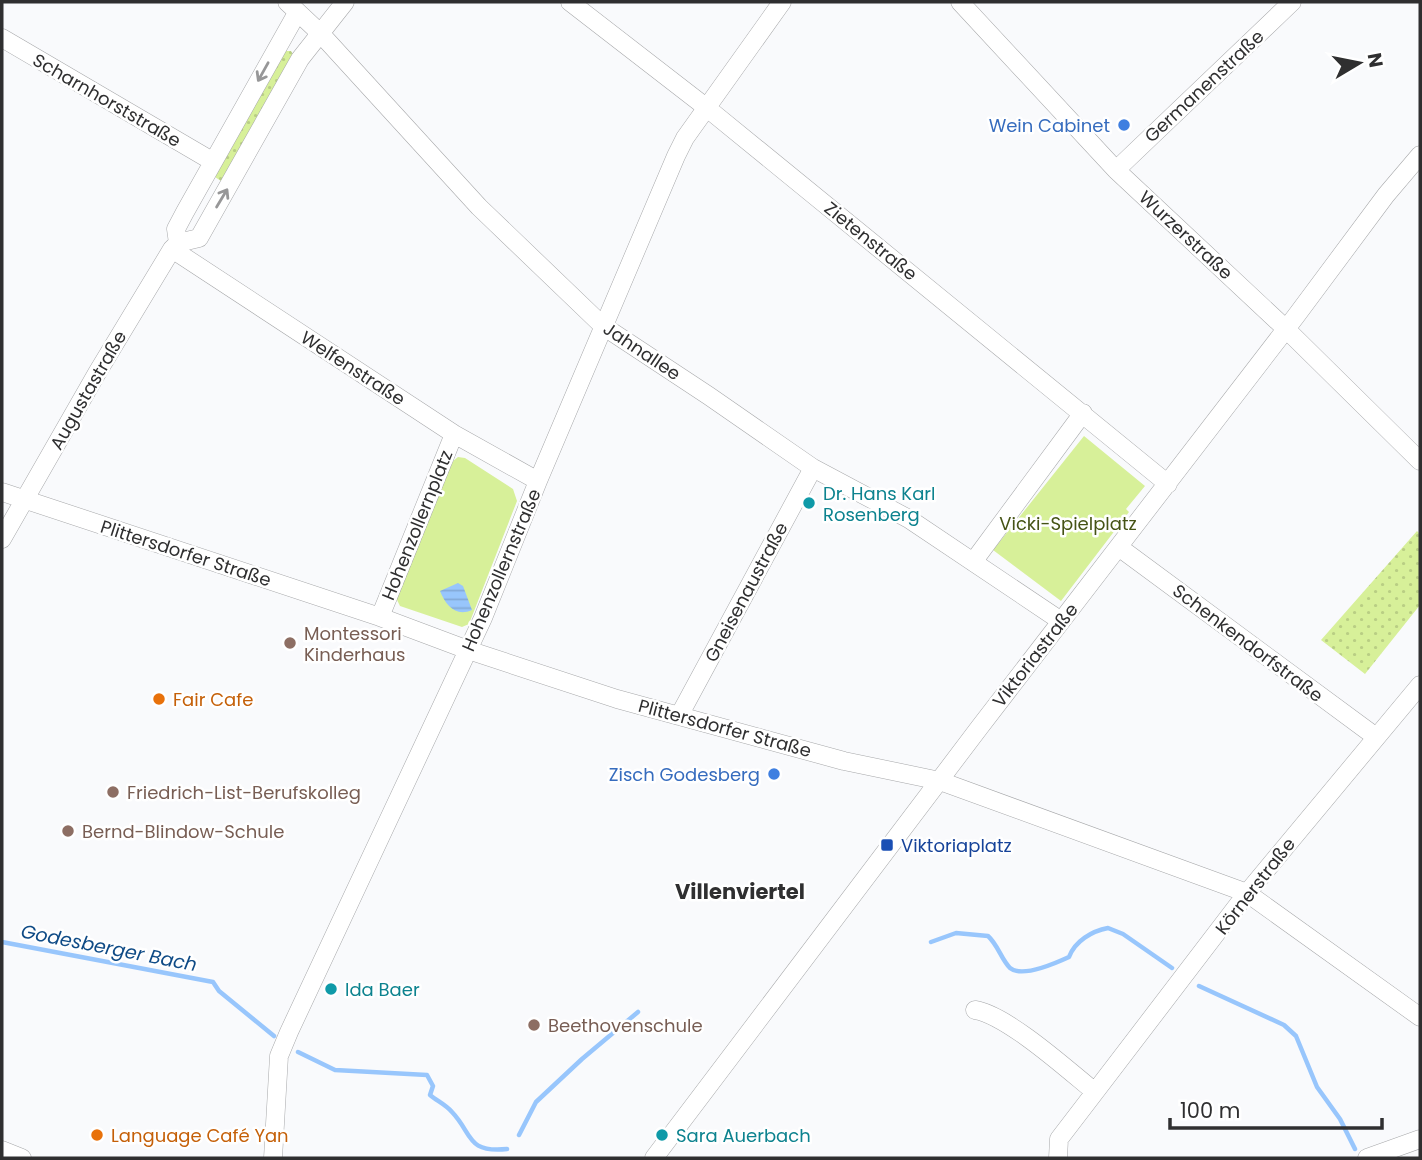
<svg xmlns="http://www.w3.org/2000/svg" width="1422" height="1160" viewBox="0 0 1422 1160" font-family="Poppins,sans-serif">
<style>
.grass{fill:url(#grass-dots)}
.park{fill:#d7f099}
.water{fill:url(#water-rules)}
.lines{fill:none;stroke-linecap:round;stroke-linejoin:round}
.stream{stroke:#98c6fc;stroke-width:4.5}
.minor-casing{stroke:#a7a8aa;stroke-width:19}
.minor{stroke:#fff;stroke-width:18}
.oneway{stroke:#979798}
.shop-dot{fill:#3f7fe0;stroke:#fff;stroke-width:2.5}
.culture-dot{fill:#0f9aa8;stroke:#fff;stroke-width:2.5}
.education-dot{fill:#8d6e63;stroke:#fff;stroke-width:2.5}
.food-dot{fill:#e8710a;stroke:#fff;stroke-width:2.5}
.transit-dot{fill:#1a4fb4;stroke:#fff;stroke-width:2.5}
.labels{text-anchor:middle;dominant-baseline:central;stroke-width:5;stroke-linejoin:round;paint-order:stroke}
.street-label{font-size:18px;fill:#2f2f30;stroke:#fff}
.shop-label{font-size:18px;fill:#366cbe;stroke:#fff;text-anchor:end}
.culture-label{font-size:18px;fill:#0d838f;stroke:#fff;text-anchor:start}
.park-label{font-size:18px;fill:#455315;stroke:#fff}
.education-label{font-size:18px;fill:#785e54;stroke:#fff;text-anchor:start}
.food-label{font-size:18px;fill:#c56008;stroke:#fff;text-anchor:start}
.transit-label{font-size:18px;fill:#164399;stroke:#fff;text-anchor:start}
.water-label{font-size:19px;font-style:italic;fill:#0f4b86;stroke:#fff}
.quarter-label{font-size:21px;font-weight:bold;fill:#2f2f30;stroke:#fff}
</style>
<defs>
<pattern id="grass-dots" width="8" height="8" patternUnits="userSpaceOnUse" patternTransform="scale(1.75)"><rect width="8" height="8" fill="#d7f099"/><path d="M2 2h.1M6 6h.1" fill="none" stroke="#b9ce84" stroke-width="1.8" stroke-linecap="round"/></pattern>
<pattern id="water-rules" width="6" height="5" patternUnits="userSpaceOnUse" patternTransform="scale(1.75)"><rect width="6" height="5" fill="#98c6fc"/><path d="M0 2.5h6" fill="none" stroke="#83aad8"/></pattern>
</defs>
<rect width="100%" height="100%" fill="#f9fafc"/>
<!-- grass -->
<path class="grass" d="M284 51H291L294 56 224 183 212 175Z
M1417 531 1420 534V605L1365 674 1321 640Z"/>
<!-- park -->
<path class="park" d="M1084 436 1145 486 1126 509 1129 512 1061 601 993 550Z
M458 457 465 458 513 489 517 501 469 624 462 627 400 606 396 598 453 461Z"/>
<!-- water -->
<path class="water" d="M458 583 463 586 472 610C456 617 446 606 440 591Z"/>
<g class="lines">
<!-- stream -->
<path class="stream" d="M2 942 213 982 219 991 274 1036
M931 942 956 933 988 936C998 945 1001 959 1010 968 1022 978 1056 963 1069 957 1075 941 1092 931 1108 928L1123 934 1172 968
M1199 986 1284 1025 1296 1036 1317 1087 1340 1119 1355 1149
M298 1052 335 1070 427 1075 433 1086 430 1095C437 1101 445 1104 452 1112 473 1134 466 1153 507 1149
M519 1135 536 1102 582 1059 638 1012"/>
<!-- minor casing -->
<g class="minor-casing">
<path id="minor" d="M287 2 320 33 479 207 603 326 709 396 813 468 909 519 1061 621
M570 2 707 108 1168 484
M960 2 1116 170 1286 329 1420 461
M2 38 212 161
M1116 170 1292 2
M178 243 176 229 185 212 297 13
M172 249 454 434 538 481
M2 492 380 617 468 650 617 699 844 761 940 781 1247 893 1420 1017
M2 539 97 373 172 249 178 243 199 238 300 59 345 2
M1120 548 1376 737
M973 562 1083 413
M380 617 454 434
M679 716 813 468
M975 1010C1007 1015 1068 1070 1095 1092
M2 1150 22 1158
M273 1158 279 1056 289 1032 483 618 538 481 676 156 685 138 782 2
M654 1158 979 728 1296 316 1386 195 1420 155
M1058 1158 1059 1139 1095 1092 1247 893 1420 685
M1367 1158 1420 1139"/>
</g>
<!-- minor -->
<use href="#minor" class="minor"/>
</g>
<!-- one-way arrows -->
<defs><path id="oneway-shaft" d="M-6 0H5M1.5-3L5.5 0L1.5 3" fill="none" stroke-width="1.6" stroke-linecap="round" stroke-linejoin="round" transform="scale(1.75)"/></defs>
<g class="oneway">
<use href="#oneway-shaft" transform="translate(263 72) rotate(119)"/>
<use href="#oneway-shaft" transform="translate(222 198) rotate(-59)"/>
</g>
<!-- markers -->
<g class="shop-dot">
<circle cx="1124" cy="125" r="7"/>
<circle cx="774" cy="774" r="7"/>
</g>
<g class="culture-dot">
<circle cx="809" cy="503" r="7"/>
<circle cx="331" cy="989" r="7"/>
<circle cx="662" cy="1135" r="7"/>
</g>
<g class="education-dot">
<circle cx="290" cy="643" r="7"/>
<circle cx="113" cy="792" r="7"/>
<circle cx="68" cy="831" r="7"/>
<circle cx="534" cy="1025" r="7"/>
</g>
<g class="food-dot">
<circle cx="159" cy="699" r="7"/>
<circle cx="97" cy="1135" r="7"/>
</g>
<rect class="transit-dot" x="880" y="838" width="14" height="14" rx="3.5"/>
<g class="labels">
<!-- street labels -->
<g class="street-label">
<text transform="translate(1204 86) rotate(-43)">Germanenstraße</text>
<text transform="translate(107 100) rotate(30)">Scharnhorststraße</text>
<text transform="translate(1186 235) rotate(43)">Wurzerstraße</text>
<text transform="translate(871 241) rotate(39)">Zietenstraße</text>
<text transform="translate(642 351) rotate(34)">Jahnallee</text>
<text transform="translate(353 368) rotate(33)">Welfenstraße</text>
<text transform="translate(88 390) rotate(-60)">Augustastraße</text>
<text transform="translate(417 525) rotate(-68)">Hohenzollernplatz</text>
<text transform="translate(186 553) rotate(18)">Plittersdorfer Straße</text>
<text transform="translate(501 570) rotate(-67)">Hohenzollernstraße</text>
<text transform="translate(746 592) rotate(-62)">Gneisenaustraße</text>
<text transform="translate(1248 643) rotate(37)">Schenkendorfstraße</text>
<text transform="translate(1035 655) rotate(-52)">Viktoriastraße</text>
<text transform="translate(725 728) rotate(15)">Plittersdorfer Straße</text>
<text transform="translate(1255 886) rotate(-52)">Körnerstraße</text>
</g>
<!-- shop labels -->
<g class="shop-label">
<text x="1110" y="125">Wein Cabinet</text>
<text x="760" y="774">Zisch Godesberg</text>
</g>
<!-- culture labels -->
<g class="culture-label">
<text x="823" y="493">Dr. Hans Karl<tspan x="823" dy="21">Rosenberg</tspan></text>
<text x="345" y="989">Ida Baer</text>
<text x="676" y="1135">Sara Auerbach</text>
</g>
<!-- park labels -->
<g class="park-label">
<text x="1068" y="523">Vicki-Spielplatz</text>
</g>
<!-- education labels -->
<g class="education-label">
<text x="304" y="633">Montessori<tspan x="304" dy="21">Kinderhaus</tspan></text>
<text x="127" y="792">Friedrich-List-Berufskolleg</text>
<text x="82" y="831">Bernd-Blindow-Schule</text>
<text x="548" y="1025">Beethovenschule</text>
</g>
<!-- food labels -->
<g class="food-label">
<text x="173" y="699">Fair Cafe</text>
<text x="111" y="1135">Language Café Yan</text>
</g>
<!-- transit labels -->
<g class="transit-label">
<text x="901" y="845">Viktoriaplatz</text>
</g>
<!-- water labels -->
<g class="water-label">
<text transform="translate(109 948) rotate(11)">Godesberger Bach</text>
</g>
<!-- quarter labels -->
<g class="quarter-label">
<text x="740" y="891">Villenviertel</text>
</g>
</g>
<!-- border -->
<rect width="1422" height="1160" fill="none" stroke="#2f2f30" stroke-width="7"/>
<!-- north arrow -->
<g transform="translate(1359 63) rotate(80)" stroke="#ffffff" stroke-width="5" paint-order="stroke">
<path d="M0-5L12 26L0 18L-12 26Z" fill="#2f2f30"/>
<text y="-10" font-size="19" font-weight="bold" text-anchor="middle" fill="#2f2f30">N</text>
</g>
<!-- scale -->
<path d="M1170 1118v10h212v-10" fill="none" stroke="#2f2f30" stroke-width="3.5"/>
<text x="1180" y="1118" font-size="21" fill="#2f2f30" stroke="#ffffff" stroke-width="5" paint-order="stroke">100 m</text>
</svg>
